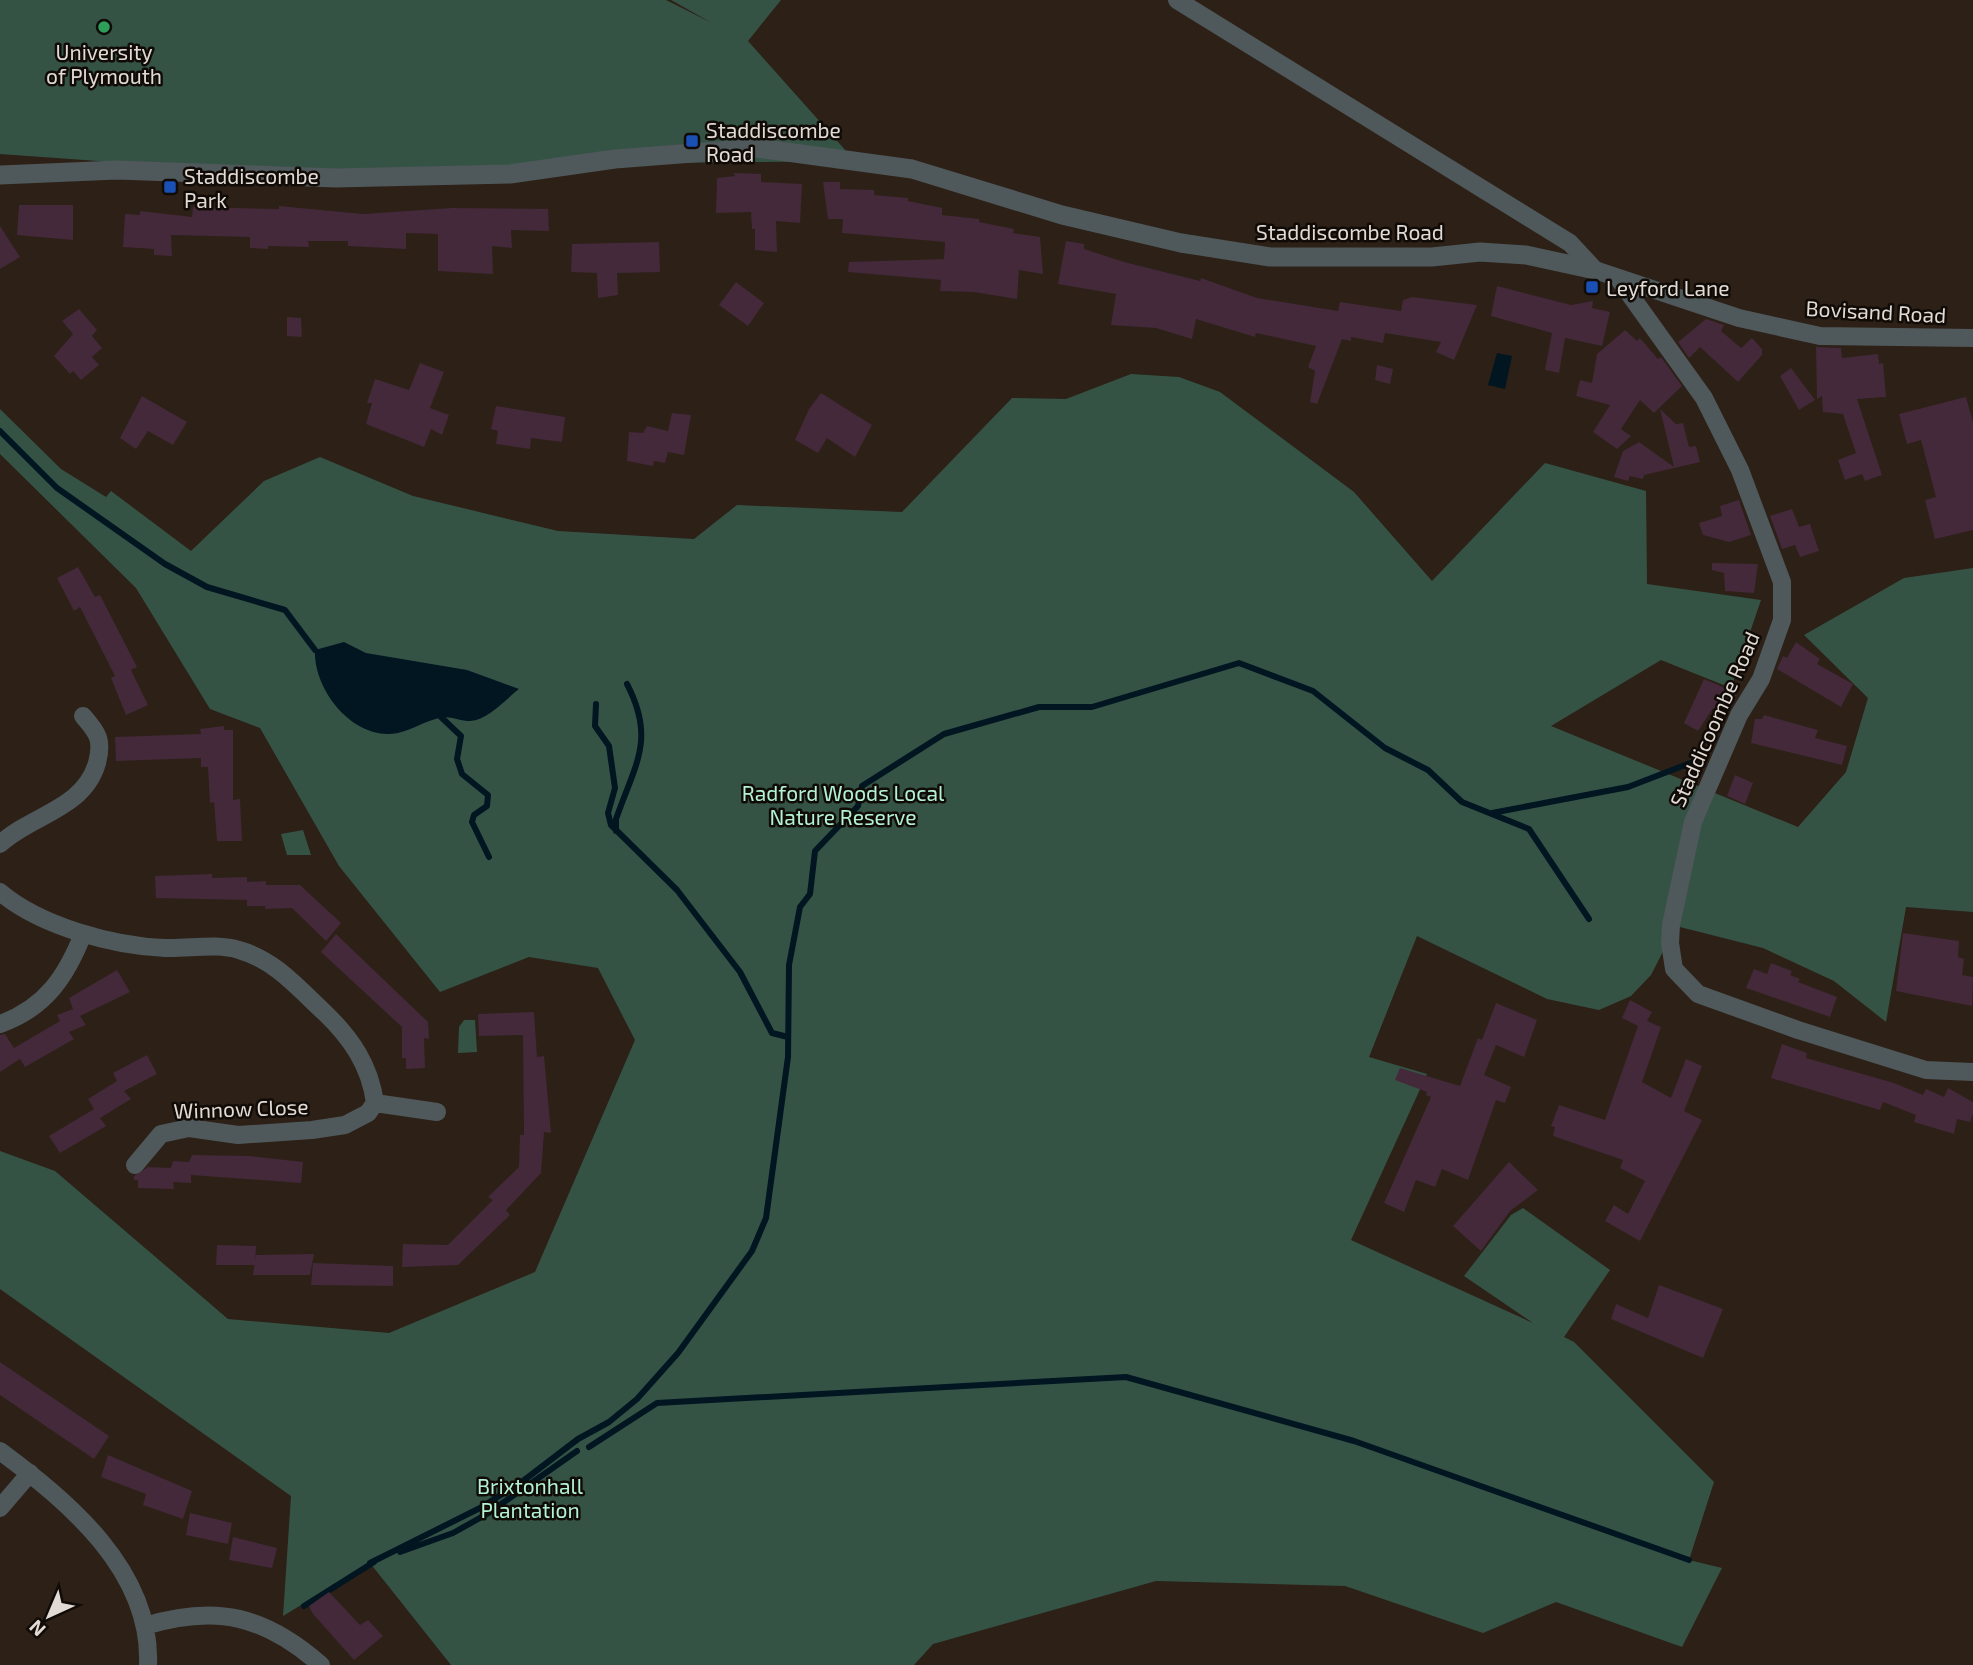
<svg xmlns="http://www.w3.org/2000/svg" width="1973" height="1665" viewBox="0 0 1973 1665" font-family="'Exo 2',sans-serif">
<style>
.green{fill:#355345}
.water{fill:#011621}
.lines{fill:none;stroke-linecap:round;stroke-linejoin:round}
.stream{stroke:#011621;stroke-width:6}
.building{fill:#432939}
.minor{stroke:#4f585a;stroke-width:18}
.tertiary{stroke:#4f585a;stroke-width:19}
.leisure-dot{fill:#2e9e5b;stroke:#100b07;stroke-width:2.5}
.transit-dot{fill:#1a4fb4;stroke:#100b07;stroke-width:2.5}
.labels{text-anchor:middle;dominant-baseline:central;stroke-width:5;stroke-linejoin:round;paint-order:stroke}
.poi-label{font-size:21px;fill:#e2dad4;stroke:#100b07;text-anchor:start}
.street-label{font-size:21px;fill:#e2dad4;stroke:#100b07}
.park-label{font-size:21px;fill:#b3f2d4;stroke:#100b07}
</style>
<rect width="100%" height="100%" fill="#2c2017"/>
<!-- green -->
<path class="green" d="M0 0H666L712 23 671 0H781L748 41 855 161 568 164 336 178 0 154Z
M1131 374 1179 377 1220 392 1354 492 1432 581 1545 463 1646 491 1647 584 1761 600 1731 688 1661 660 1551 726 1798 827 1846 772 1868 698 1804 635 1904 578 1973 568V912L1906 907 1886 1022 1834 981 1763 948 1676 926 1651 975 1631 996 1599 1010 1547 999 1417 936 1369 1057 1427 1074 1351 1240 1533 1323 1464 1276 1511 1215 1523 1208 1610 1270 1564 1337 1574 1342 1714 1482 1689 1560 1722 1568 1682 1647 1556 1602 1483 1633 1345 1586 1156 1581 933 1644 914 1665H451L370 1563 283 1616 291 1496 0 1289V1151L55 1171 228 1319 389 1333 535 1272 635 1040 598 968 529 957 440 992 339 866 260 728 210 709 136 588 0 454V409L61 469 106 497 111 491 191 551 264 481 320 457 413 496 558 531 694 539 737 505 902 512 1012 398 1066 399Z
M303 830 311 855H287L281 834Z
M464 1020H475L477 1052 458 1053 459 1027Z"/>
<!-- water -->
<path class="water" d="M1497 353 1512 356 1505 389 1488 385Z
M344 642 366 653 467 670 519 689C506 699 488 720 470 721 460 721 449 715 439 718 425 721 412 730 398 733 354 742 313 690 315 650Z"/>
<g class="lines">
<!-- stream -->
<path class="stream" d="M0 431 57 488 165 564 207 587 285 610 315 650
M596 704 595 726 609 746 615 788 608 813 611 825 677 890 740 972 772 1033 788 1037
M441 717 461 736 457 759 462 774 488 795 487 806 474 815 472 822 489 857
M1492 813 1628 787 1693 762
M616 831V819C635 764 656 740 627 684
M589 1447 657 1403 1126 1377 1354 1441 1689 1560
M400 1552 453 1533 487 1514 577 1451
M370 1563 480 1508 523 1481 578 1439 609 1422 637 1399 678 1353 752 1251 766 1218 788 1057 789 965 800 907 810 894 815 851 858 806 862 786 944 734 1039 707H1092L1239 663 1313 691 1385 748 1428 770 1462 802 1529 829 1589 919
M304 1606 374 1562"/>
</g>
<!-- building -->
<path class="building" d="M734 173 761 174V182L802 184 800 223 776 221 777 252 755 250V229H752L751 212 716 213 717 178 735 176Z
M823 182H840V189L874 190V195L908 198V201L942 208V215L979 219V222L1014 229 1013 233 1040 237 1043 274 1019 270 1017 299 974 292 940 291 941 280 848 272 849 262 944 259 945 242 842 233 843 219H828Z
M19 205H73V240L17 235Z
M279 206 363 214 452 208 548 209 549 231 511 230 512 248 492 246 493 274 438 271V234L406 233V249L348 246V241H308L309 247 268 246V249L250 248V237L171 235 172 256 154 255V249L123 247 125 214 140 215V211L192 217 193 207 279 209Z
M0 226 20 257 0 269Z
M1066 241 1084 244V249L1124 262 1200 281 1201 278 1257 298 1338 311 1340 302 1401 311 1403 300 1412 297 1477 305 1454 360 1436 352 1441 342 1385 333 1383 343 1351 337V341L1342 339 1317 404 1310 402 1315 371 1308 367 1316 346 1256 333 1255 337 1196 319 1192 339 1156 328 1111 325 1116 294 1058 284Z
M659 242 660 272 617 273 618 295 598 298 597 273 571 272 572 244Z
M736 282 764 303 748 326 719 305Z
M1497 286 1571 305 1593 301 1592 308 1610 312 1602 346 1565 338 1559 373 1545 370 1552 333 1491 316Z
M79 309 97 330 92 336 102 348 92 357 99 365 81 380 73 371 70 374 54 356 73 334 62 321Z
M287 317 301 318 302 337 287 336Z
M1706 319 1724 325 1721 331 1741 348 1752 338 1762 349V355L1738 382 1700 347 1689 358 1678 342Z
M1625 330 1637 341 1640 338 1658 359 1661 357 1682 386 1654 413 1640 400 1621 429 1631 436 1617 449 1593 432 1610 405 1576 396 1580 380 1592 383 1597 354Z
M1816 347 1841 348 1842 358 1878 354 1879 364 1883 363 1886 397 1857 399 1882 475 1865 481 1862 474 1845 480 1838 460 1856 453 1843 414 1823 412 1822 396 1817 399Z
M420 363 444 372 430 408 449 415 442 435 431 429 424 447 366 424 372 403H367L375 379 409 390Z
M1377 365 1393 369 1390 384 1375 380Z
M1791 368 1815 400 1799 410 1780 376Z
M821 393 872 425 855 457 827 438 818 453 795 440 809 409Z
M142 396 187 422 173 445 148 431 136 449 120 438Z
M1966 397 1973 422V530L1935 539 1925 500 1936 497 1921 440 1907 444 1899 414Z
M496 406 565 417 562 442 531 438 530 449 496 444 498 431 491 429Z
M1660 409 1676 424 1683 423 1689 447 1696 446 1700 462 1644 475 1643 479 1630 476 1628 481 1614 477 1623 451 1639 442 1674 467Z
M672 413 691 415 684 455 668 452 665 463 654 461 653 466 627 461 629 432 643 433 647 426 668 431Z
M1739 500 1751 535 1729 542 1703 535 1699 523 1722 516 1720 506Z
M1792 509 1799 527 1810 524 1819 551 1800 557 1795 545 1782 549 1770 516Z
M1712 563 1758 564 1754 593 1725 591 1724 573 1712 570Z
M78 567 95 597 100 595 137 667 131 670 148 705 126 715 111 678 115 676 80 607 74 611 57 578Z
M1796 642 1820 659 1817 664 1853 684 1841 707 1777 669 1783 656 1787 658Z
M1704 679 1737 693 1725 716 1713 708 1698 731 1684 723Z
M1764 715 1818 730 1815 738 1847 746 1842 765 1751 743 1755 719H1762Z
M224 726V730H233V800L240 799 242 841H217L214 802 210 803 208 767H201V758L116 761 115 737 201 734 200 729Z
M1735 775 1753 783 1745 804 1727 796Z
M212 874V878L247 877V882L266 881V885H300L341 923 326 941 292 908 265 909V906H247V900L156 898 155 876Z
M1903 933 1959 941 1958 957 1964 959 1962 975 1973 977 1972 1006 1896 991Z
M336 934 428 1022 429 1039 424 1038 425 1068 406 1069V1058H402V1027L321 952Z
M1771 963 1792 971 1790 975 1800 979 1798 982 1837 997 1830 1017 1746 988 1754 969 1767 974Z
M117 970 130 992 80 1016 86 1025 69 1032 74 1039 25 1067 20 1059 0 1072V1035L5 1034 14 1048 60 1021 57 1015 73 1009 69 998Z
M1630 1000 1652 1012 1647 1021 1661 1027 1642 1082 1671 1098 1686 1059 1702 1066 1684 1111 1702 1120 1640 1241 1605 1221 1614 1205 1628 1214 1645 1181 1620 1168 1623 1160 1553 1136 1555 1127 1551 1126 1559 1105 1605 1120 1638 1026 1622 1018Z
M1496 1003 1537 1020 1524 1057 1496 1045 1484 1075 1511 1087 1505 1103 1496 1100 1468 1180 1442 1169 1435 1187 1416 1180 1404 1212 1384 1203 1431 1097 1426 1095 1427 1092 1395 1080 1400 1068 1460 1086 1478 1038 1482 1040Z
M534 1012 537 1057 544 1056 551 1133 544 1132 541 1173 506 1210 510 1215 458 1265 402 1267 403 1244 448 1245 493 1200 488 1197 519 1167 520 1135H524L523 1035 479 1036 478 1014Z
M1782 1044 1807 1053 1806 1058 1894 1083 1923 1095 1926 1089 1944 1097 1948 1088 1973 1102V1114L1970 1122 1957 1119 1954 1134 1914 1122 1916 1115 1883 1102 1880 1110 1771 1078Z
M147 1055 157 1074 124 1091 131 1099 100 1118 106 1126 60 1153 49 1136 94 1109 88 1099 117 1081 113 1073Z
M192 1155 249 1156 303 1162 301 1183 191 1175V1183L173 1182 174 1189 138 1188V1180H134V1176L148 1167 171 1168 173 1161 189 1162Z
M1509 1162 1538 1190 1510 1211 1481 1251 1453 1226Z
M217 1245 256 1246 255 1265H216Z
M314 1254 310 1275H253L256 1255Z
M313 1263 393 1266V1286L311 1285Z
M1659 1285 1723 1309 1703 1358 1611 1319 1616 1304 1648 1318Z
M0 1362 109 1436 94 1459 0 1395Z
M108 1455 192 1491 183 1519 143 1505 146 1494 101 1477Z
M190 1513 232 1523 228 1544 186 1535Z
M233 1537 277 1548 272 1568 229 1560Z
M329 1592 360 1625 368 1620 383 1636 354 1660 313 1614 309 1606Z"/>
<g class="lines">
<!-- minor -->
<path class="minor" d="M1177 0 1570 243 1595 270 1739 318 1820 336 1973 338
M1618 278 1704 398 1740 470 1782 582V620L1761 679 1739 715 1693 822 1671 925 1670 943 1674 969 1698 994 1798 1030 1926 1070 1973 1072
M0 844C31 815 84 809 97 763 103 740 98 733 83 716
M0 892C40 926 113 946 165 948 188 949 217 943 239 950 275 960 298 988 324 1012 351 1038 370 1065 375 1103
M0 1024C45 1008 66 977 83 934
M135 1165 161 1134 189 1128 238 1135 312 1130 345 1125 368 1113 375 1103 437 1112
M0 1451C69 1502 152 1571 148 1665
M0 1508 30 1473
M145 1626C217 1604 265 1616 321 1665"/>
<!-- tertiary -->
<path class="tertiary" d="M0 175 117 170 336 178 510 174 615 159 758 148 912 169 1062 215 1181 243 1270 257H1432L1480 252 1526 255 1595 270"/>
</g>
<!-- markers -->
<circle class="leisure-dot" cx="104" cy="27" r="7"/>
<g class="transit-dot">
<rect x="685" y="134" width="14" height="14" rx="3.5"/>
<rect x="163" y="180" width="14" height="14" rx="3.5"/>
<rect x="1585" y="280" width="14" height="14" rx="3.5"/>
</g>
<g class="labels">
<!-- poi labels -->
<g class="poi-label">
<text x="104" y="51" text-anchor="middle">University<tspan x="104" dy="24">of Plymouth</tspan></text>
<text x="706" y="129">Staddiscombe<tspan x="706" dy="24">Road</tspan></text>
<text x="184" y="175">Staddiscombe<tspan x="184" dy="24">Park</tspan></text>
<text x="1606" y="287">Leyford Lane</text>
</g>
<!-- street labels -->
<g class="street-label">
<text x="1350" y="231">Staddiscombe Road</text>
<text transform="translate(1876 311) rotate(3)">Bovisand Road</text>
<text transform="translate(1714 719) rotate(-66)">Staddicoombe Road</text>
<text transform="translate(241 1108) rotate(-2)">Winnow Close</text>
</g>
<!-- park labels -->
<g class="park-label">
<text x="843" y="792">Radford Woods Local<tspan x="843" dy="24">Nature Reserve</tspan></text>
<text x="530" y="1485">Brixtonhall<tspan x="530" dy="24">Plantation</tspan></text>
</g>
</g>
<!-- north arrow -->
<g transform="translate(49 1616) rotate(224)" stroke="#100b07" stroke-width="5" paint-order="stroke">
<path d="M0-5L12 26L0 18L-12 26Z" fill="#e2dad4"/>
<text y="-10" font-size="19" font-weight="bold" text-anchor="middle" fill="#e2dad4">N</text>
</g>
</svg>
